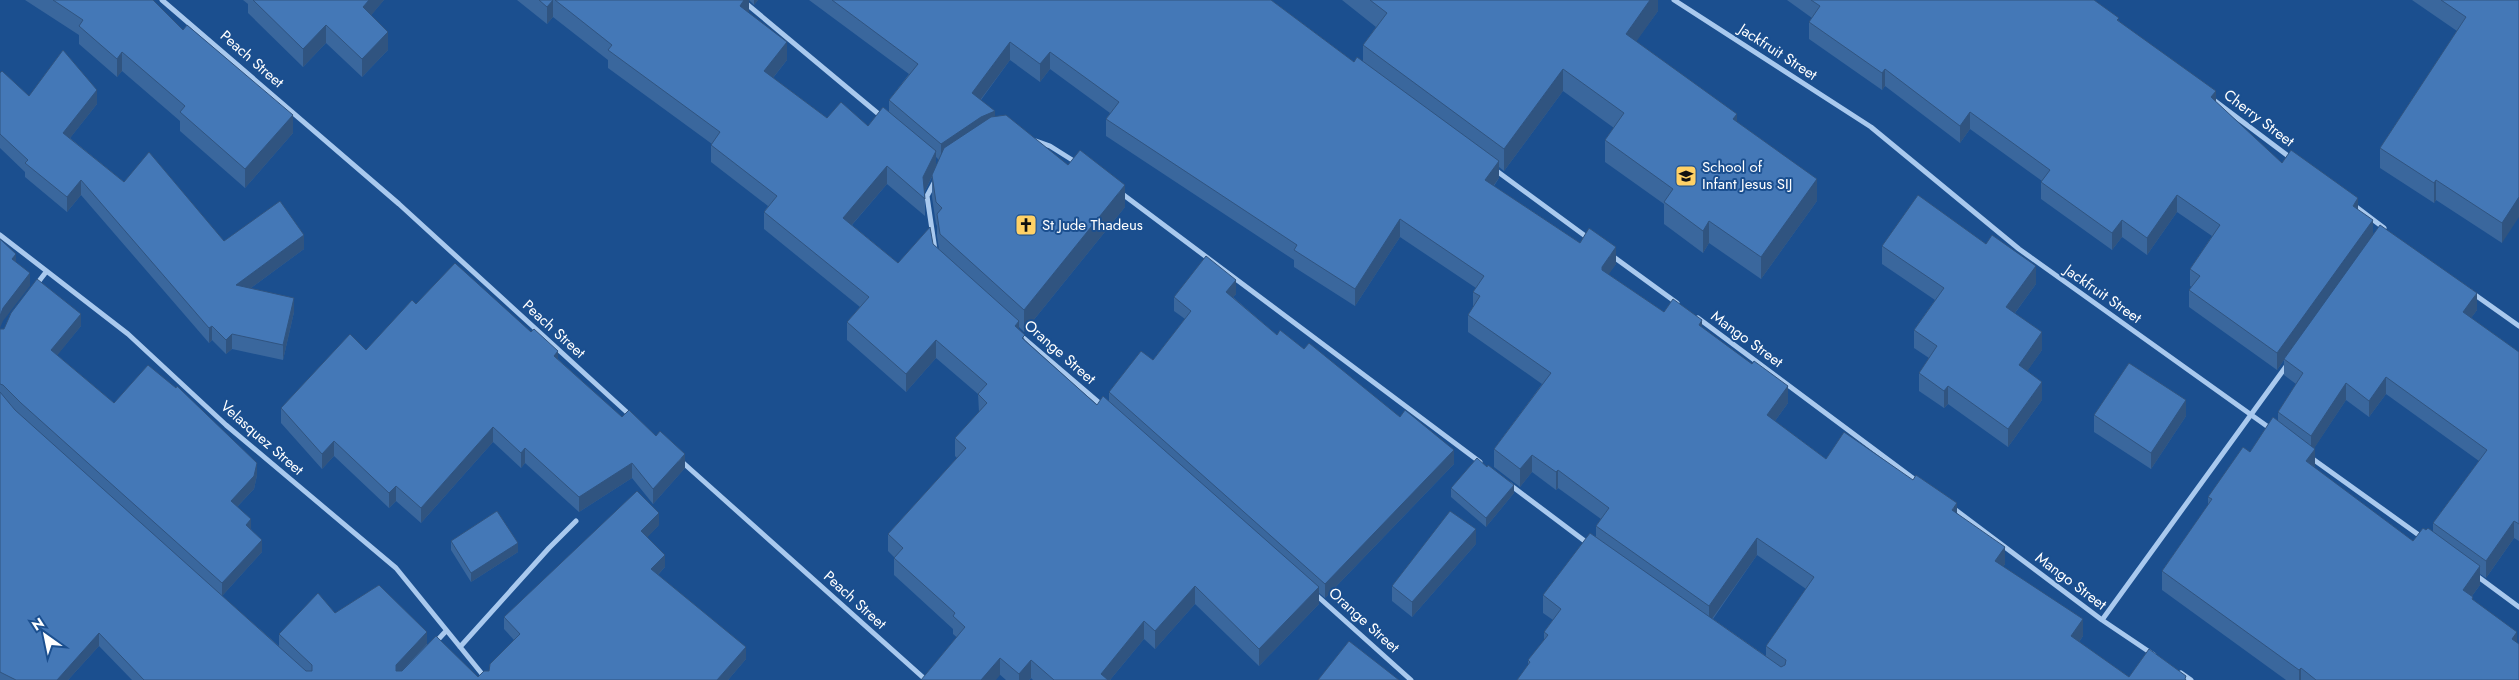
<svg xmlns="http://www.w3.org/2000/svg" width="2519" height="680" viewBox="0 0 2519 680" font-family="Jost,sans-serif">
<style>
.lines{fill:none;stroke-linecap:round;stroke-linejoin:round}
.minor{stroke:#a9c9ee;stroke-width:5}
.wall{fill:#3a679d;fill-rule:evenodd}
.shaded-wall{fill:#305480}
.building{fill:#4478b7;stroke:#305480}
.labels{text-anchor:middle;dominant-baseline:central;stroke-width:4;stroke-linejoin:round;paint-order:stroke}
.street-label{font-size:15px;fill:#fff;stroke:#1b4f8f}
.poi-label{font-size:15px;fill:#fff;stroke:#1b4f8f;text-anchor:start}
</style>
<rect width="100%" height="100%" fill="#1b4f8f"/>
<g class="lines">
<!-- minor -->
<path class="minor" d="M162 0 399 204 631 416
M742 0 881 116
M1674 0 1871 127 2019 249 2271 429
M2211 98 2292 159
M1036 141 1050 146 1077 163
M1494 169 1588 238
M934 183 927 196 935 250
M1121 193 1480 462
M2355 206 2384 228
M0 235 128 334 226 425 396 568 487 680
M1611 255 1677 303
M36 285 46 272
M2471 292 2519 326
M1698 318 1918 482
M1021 336 1104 407
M2310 457 2423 538
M680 460 926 680
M1509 484 1590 545
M1953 508 2102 620 2154 655
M2477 576 2519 607
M1314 593 1411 680
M2102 620 2287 365
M434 644 446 631
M460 647 549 548 576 521
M2181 673 2191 680"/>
</g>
<!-- wall -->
<path class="wall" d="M25 0H153L183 30 293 133 245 188 180 131V121L122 71 117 77 79 44V35Z
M243 0H384L371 15 388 50 362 77 326 43 303 67 248 13V4Z
M517 0H758L754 5 749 0V12L748 13 787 60 773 78 827 118 868 126 889 111V100L909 74 809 0H1271L1354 62 1363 61V45L1376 27 1342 0H1658V11L1636 41 1737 122 1817 201 1761 279 1709 243 1703 253 1664 224V204L1605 162V140L1614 128 1563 91 1504 171 1499 167V178L1494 186 1580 243 1616 264 1608 274 1664 312 1702 327 1788 403 1775 421 1826 459 1957 513 2005 564 2003 567 2083 636 2079 642 2129 677 2186 680 1528 665V660L1544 641V632L1553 620 1543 613V595L1596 537V526L1601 519 1558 488 1556 490 1532 472 1520 487 1494 467V449L1542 384 1468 332V315L1473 307V292L1476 288 1400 237 1355 306 1294 267V260L1106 136V119L1110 113 1050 69 1040 82 1010 60 981 100 995 116 1068 165 1125 207 1024 332 1019 327V329L1025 340 1097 405 1109 401V392L1153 360 1185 319 1174 311V297L1236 294 1233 297 1277 335 1304 349 1454 464 1325 598 1319 593V604L1259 666 1195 604 1155 649 1144 639 1110 680H1033L1031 678 1029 680H1006L953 634V629L894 575V557L888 551V534L957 458 955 456V438L979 412 978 394 936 358 906 392 847 340V322L860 307 764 229V212L768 206 711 162V145L712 144 608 68V60L553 17 547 24ZM936 157 939 160 936 166ZM932 177V197L936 224 937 226V236L939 249 933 244 898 263 852 225 887 184 925 216V191ZM1757 555 1806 589 1766 646V656L1713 619Z
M1787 0H2094L2216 102 2282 163 2358 210 2373 235 2477 310 2471 318 2519 352V541L2514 538 2486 578 2480 574V585L2472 596 2473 600 2517 643 2519 680H2286L2162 590V571L2208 505V497L2250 452 2278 421V412L2296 384 2284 375V360L2277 370 2189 307V290L2192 287 2190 286V269L2212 236 2177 212 2147 255 2122 237 2112 250 2041 199V182L2042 181 1970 129 1960 143 1885 86 1882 90 1809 39V22L1812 18ZM2386 394 2479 461 2433 523V532L2426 530 2413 541 2315 468 2314 448 2346 400 2369 417Z
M2412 0H2519L2502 243 2436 200 2434 203 2380 168V148L2457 31Z
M0 73 29 96 97 104 70 138 124 182 224 241 304 249 251 288 294 312 283 360 232 349 226 354 212 340 209 343 81 195 67 212 25 177V172L0 148Z
M1882 246 2036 284 2015 313 2042 350 2027 371 2042 400 2008 447 1948 404 1944 408 1919 391V373L1929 358 1914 348V330L1935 300 1882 264Z
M416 304 558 359 622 417 685 468 653 504 632 478 579 512 525 463 521 468 493 442 421 523 396 501 389 508 334 456 322 469 281 423V408L366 350Z
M81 326 57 355 114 403 257 475 254 489 237 507 251 529 262 552 222 596 279 646V634L335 613 427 644 478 677 489 671 514 640 504 629V617L659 525 647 537 665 567 658 575 746 659 728 680H132L99 646 68 680H0V329Z
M2094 415 2186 416 2151 469 2094 432Z
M1451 488 1514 493 1486 527 1451 497Z
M451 541 518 552 471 582 451 550Z
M1476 544 1412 617 1392 601V586Z"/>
<!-- shaded-wall -->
<path class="shaded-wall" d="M369 0H384L363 25V7Z
M553 0V17L547 24V7Z
M744 0H749V12L740 24V6Z
M754 0H758L754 5Z
M1650 0H1658V11L1626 56V34Z
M326 25V43L303 67V49Z
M388 32V50L362 77V59Z
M787 42V60L764 89V71Z
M1010 42V60L972 111V93Z
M122 52V71L117 77V59Z
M1050 52V69L1040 82V64Z
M1563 69V91L1504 171V149Z
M1885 69V86L1882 90V73Z
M97 90V104L63 147V133Z
M2216 91V108L2211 97Z
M995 111V129L941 162V144L981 117Z
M1970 112V129L1960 143V126Z
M1737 114V136L1733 119Z
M293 115V133L245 188V169Z
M936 151V168L923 195V177Z
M1499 161V178L1485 197V180Z
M887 166V184L843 235V218Z
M1817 179V201L1761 279V257Z
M81 180V195L67 212V197Z
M2436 180V200L2434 203V183Z
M1125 185V207L1024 332V310Z
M2177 195V212L2147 255V238Z
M2519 197V217L2502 243V223Z
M2358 198V215L2353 206Z
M1400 219V237L1355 306V289Z
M2122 220V237L2112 250V233Z
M2373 220V237L2284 359V360L2277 370V353Z
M1709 221V243L1703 253V231Z
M304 235V249L236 299V285Z
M1616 247V264L1602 284V267Z
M16 254V266L12 259Z
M2036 266V284L2006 325V307Z
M30 273V286L3 321 0 328V316L3 308Z
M1236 280V294L1226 306V292Z
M2477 293V310L2463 329V312Z
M294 298V312L283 360V345Z
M81 314V326L51 363V350Z
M1702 320V337L1699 325Z
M1019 321V339L1015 326Z
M212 326V340L209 343V328Z
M2042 332V350L2019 383V365Z
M232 334V349L226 354V340Z
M936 340V358L906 392V374Z
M558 351V366L554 356Z
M2386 377V394L2369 417V401Z
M2042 382V400L2008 447V429Z
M2346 383V400L2311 453V436Z
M1788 386V403L1767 432V415Z
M1948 386V404L1944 408V391Z
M2186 400V416L2151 469V453Z
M493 427V442L421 523V508Z
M334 441V456L322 469V454Z
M525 448V463L521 468V453Z
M2315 449V467L2306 461Z
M1454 450V464L1325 598V584Z
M685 454V468L653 504V489Z
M1532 455V472L1520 487V469Z
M257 463V475L254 489 231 513V501Z
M632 463V478L579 512V497Z
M1558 470V488L1556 490V472Z
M1514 485V493L1486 527V518Z
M396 486V501L389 508V493Z
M1957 503V521L1952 510Z
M659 513V525L641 544V531Z
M251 519V532L246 525Z
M2514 521V538L2486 578V561Z
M1476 529V544L1412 617V602Z
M1757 538V555L1709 623V606Z
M262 540V552L222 596V583Z
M518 543V552L471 582V573Z
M2005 547V564L1995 579V561Z
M665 555V567L651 582V569Z
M2480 566V585L2463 608V590Z
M1195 586V604L1155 649V631Z
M1319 587V604L1259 666V649Z
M2083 619V636L2071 654V636Z
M1144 621V639L1110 680H1101V674Z
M427 632V644L396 677V665Z
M2517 632V650L2512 639Z
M99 633V646L68 680H57Z
M746 647V659L728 680H717Z
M1000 658V675L996 680H981Z
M1031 660V678L1029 680H1019V674Z
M2301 668V680H2299V670Z"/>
<!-- building -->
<path class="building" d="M53 0H153L183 30 187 25 293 115 245 169 180 112 185 106 122 52 117 59 79 26 83 20Z
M253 0H369L363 7 388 32 362 59 326 25 303 49Z
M539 0H553L547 7Z
M555 0H744L740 6 787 42 764 71 827 118 841 102 868 126 883 107 936 151 923 177 925 199 887 166 843 218 898 263 930 227 933 244 1019 321 1015 326 1025 335 1022 338 1097 405 1103 396 1319 587 1259 649 1195 586 1155 631 1144 621 1101 674 1108 680H1054L1031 660 1019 674 1000 658 981 680H921L965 627 953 616 955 613 894 558 903 548 888 534 966 448 955 438 987 403 978 394 987 384 936 340 906 374 847 322 869 297 764 212 777 196 711 145 720 132 608 50 612 45Z
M832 0H1271L1354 62 1357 57 1499 161 1485 180 1580 243 1589 228 1616 247 1602 267V270L1664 312 1673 299 1702 320 1699 325 1752 364 1754 361 1788 386 1767 415 1826 459 1844 432 1913 480 1916 475 1957 503 1952 510 2005 547 1995 561 2083 619 2071 636 2129 677 2149 649 2186 676 2185 679 2186 680H1517L1530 662 1528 660 1548 635 1544 632 1561 609 1543 595 1590 533 1781 667 1785 665 1786 660 1766 646 1814 577 1757 538 1709 606 1596 526 1609 508 1558 470 1556 472 1532 455 1520 469 1494 449 1551 373 1468 315 1480 296 1473 292 1484 276 1400 219 1355 289 1294 250 1297 245 1106 119 1119 102 1050 52 1040 64 1010 42 972 93 995 111 981 117 941 144 889 100 918 64Z
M1370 0H1650L1626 34 1737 114 1733 119 1817 179 1761 257 1709 221 1703 231 1664 202 1673 189 1605 140 1624 113 1563 69 1504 149 1363 45 1387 13Z
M1811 0H2094L2119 18 2117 20 2216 91 2211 97 2282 163 2291 150 2358 198 2353 206 2373 220 2277 353 2189 290 2200 276 2190 269 2220 225 2177 195 2147 238 2122 220 2112 233 2041 182 2050 170 1970 112 1960 126 1885 69 1882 73 1809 22 1820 6Z
M2441 0H2519V197L2502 223 2436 180 2434 183 2380 148 2466 17Z
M63 50 97 90 63 133 124 182 149 152 224 241 280 201 304 235 236 285 294 298 283 345 232 334 226 340 212 326 209 328 81 180 67 197 25 163 28 160 0 134V73L2 71 29 96Z
M1006 115 1068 165 1080 150 1125 185 1024 310 940 234 937 214 942 208 936 202 932 175 944 148 991 117Z
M1918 195 1986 244 1992 235 2036 266 2006 307 2042 332 2019 365 2042 382 2008 429 1948 386 1944 391 1919 373 1937 346 1914 330 1944 288 1882 246Z
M2380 225 2477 293 2463 312 2519 352V524L2514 521 2486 561 2433 523 2487 450 2386 377 2369 401 2346 383 2311 436 2278 412 2303 373 2284 359Z
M0 239 16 254 12 259 30 273 3 308 0 316Z
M1206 256 1236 280 1226 292 1277 335 1280 330 1304 349 1309 343 1400 417 1405 410 1454 450 1325 584 1109 392 1141 351 1153 360 1191 311 1174 297Z
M455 263 531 332 534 329 558 351 554 356 622 417 629 410 656 436 660 431 685 454 653 489 632 463 579 497 525 448 521 453 493 427 421 508 396 486 389 493 334 441 322 454 281 408 350 334 366 350 412 300 416 304Z
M37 279 81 314 51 350 114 403 148 365 176 388 177 386 257 463 254 476 231 501 251 519 246 525 262 540 222 583 21 403 3 385 0 384V329H4L11 313Z
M2129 363 2186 400 2151 453 2094 415Z
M0 392 15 410 306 671H312V665L279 634 318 593 335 613 379 585 427 632 396 665V671H402L436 636 478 677 484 671H489L490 664 520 634 504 617 637 491 659 513 641 531 665 555 651 569 746 647 717 680H144L99 633 57 680H16L0 672Z
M2273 417 2315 449 2306 461 2413 541 2423 528 2426 530 2428 528 2480 566 2463 590 2473 597 2472 599 2517 632 2512 639 2519 644V680H2316L2301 668 2299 670 2162 571 2212 499 2208 497 2243 447 2250 452Z
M1477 458 1487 467 1488 465 1514 485 1486 518 1451 488Z
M497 511 518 543 471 573 451 541Z
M1450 511 1476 529 1412 602 1392 586Z
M1349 641 1399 680H1318Z"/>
<!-- icons -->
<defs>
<g id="school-square" transform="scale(1.125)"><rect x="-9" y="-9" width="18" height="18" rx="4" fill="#ffd166" stroke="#1b4f8f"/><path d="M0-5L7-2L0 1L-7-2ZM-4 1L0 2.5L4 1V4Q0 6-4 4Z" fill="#111"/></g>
<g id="church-square" transform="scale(1.125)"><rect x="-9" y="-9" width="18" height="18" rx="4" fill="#ffd166" stroke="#1b4f8f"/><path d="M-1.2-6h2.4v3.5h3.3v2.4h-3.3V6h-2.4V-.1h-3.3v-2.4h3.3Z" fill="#111"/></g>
</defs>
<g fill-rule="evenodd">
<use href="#school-square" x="1686" y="176"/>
<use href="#church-square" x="1026" y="225"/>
</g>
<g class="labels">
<!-- street labels -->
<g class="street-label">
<text transform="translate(1778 52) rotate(33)">Jackfruit Street</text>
<text transform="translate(252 59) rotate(41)">Peach Street</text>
<text transform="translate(2259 118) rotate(37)">Cherry Street</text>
<text transform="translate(2103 294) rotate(35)">Jackfruit Street</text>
<text transform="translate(554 329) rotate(42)">Peach Street</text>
<text transform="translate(1747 339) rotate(36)">Mango Street</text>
<text transform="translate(1060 352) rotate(41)">Orange Street</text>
<text transform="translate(262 438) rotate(41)">Velasquez Street</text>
<text transform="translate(2071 581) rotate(37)">Mango Street</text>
<text transform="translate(855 600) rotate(42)">Peach Street</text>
<text transform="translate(1364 620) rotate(42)">Orange Street</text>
</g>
<!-- poi labels -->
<g class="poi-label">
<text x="1702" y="167">School of<tspan x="1702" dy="17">Infant Jesus SIJ</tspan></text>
<text x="1042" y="225">St Jude Thadeus</text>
</g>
</g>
<!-- north arrow -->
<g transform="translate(45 635) rotate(327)" stroke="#1b4f8f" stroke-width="4" paint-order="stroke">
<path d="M0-4L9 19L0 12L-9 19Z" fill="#ffffff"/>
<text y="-8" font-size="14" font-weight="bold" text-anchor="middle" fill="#ffffff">N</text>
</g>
</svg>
